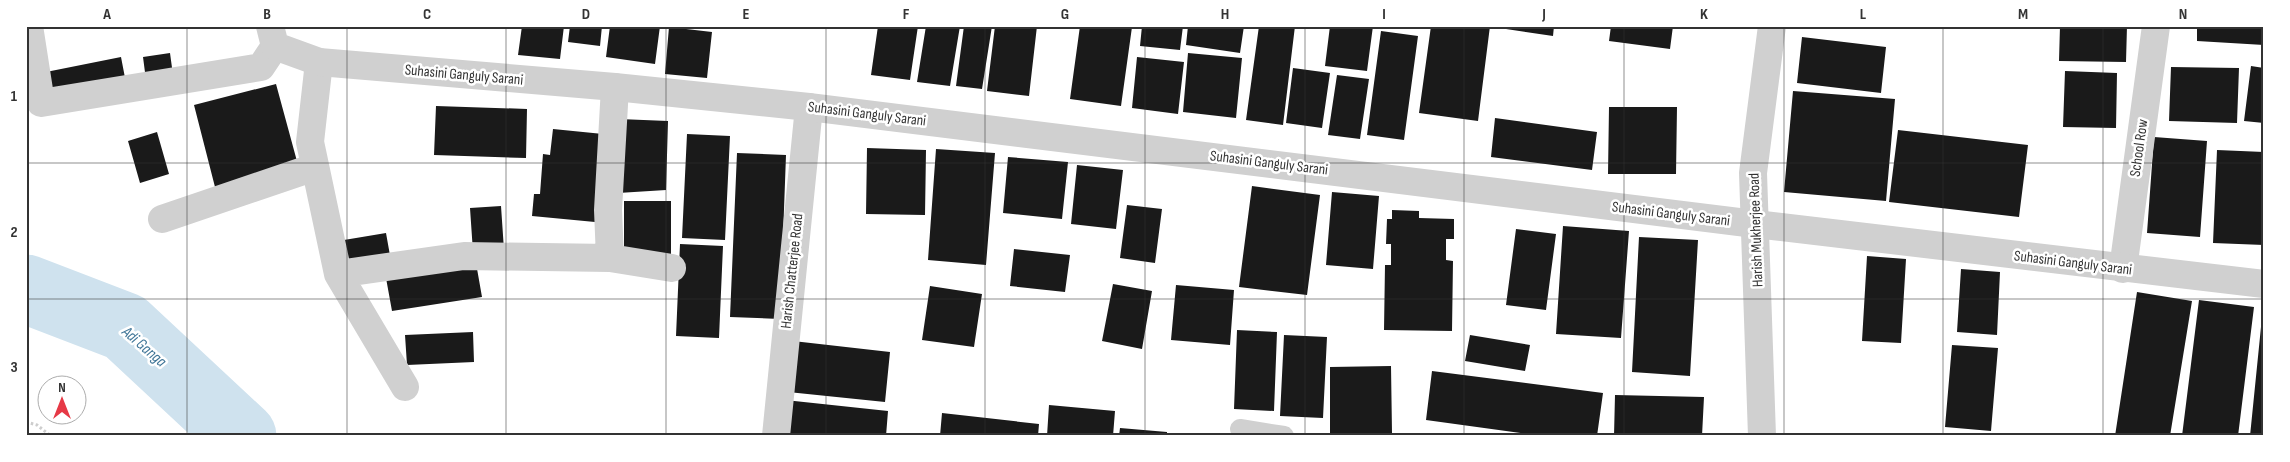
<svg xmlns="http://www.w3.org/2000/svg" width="2290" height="462" viewBox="0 0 2290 462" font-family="'Sofia Sans Condensed',sans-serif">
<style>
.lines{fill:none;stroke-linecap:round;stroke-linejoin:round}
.river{stroke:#cfe2ee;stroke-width:69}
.building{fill:#1a1a1a}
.path{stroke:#cdcdcd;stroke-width:3;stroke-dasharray:2.5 2.5;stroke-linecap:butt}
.service{stroke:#d0d0d0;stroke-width:20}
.minor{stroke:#d0d0d0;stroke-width:28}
.tertiary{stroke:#d0d0d0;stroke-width:28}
.grid{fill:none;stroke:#333;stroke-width:1;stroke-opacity:0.55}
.labels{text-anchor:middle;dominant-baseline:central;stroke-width:5;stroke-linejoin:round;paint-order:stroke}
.street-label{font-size:15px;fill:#333;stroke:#fff}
.water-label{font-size:16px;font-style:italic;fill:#3f7597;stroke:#fff}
.neatline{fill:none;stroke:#333;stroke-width:2}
.grid-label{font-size:16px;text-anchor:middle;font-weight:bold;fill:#333}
</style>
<rect width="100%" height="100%" fill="#fff"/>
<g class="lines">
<!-- river -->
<path class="river" d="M26 289 125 327 242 436"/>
</g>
<!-- building -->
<path class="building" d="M522 26H564L560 59 518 55Z
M570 26H602L600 46 568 42Z
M610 26H660L655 64 606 57Z
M878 26H918L910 80 871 75Z
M926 26H960L950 86 917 82Z
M964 26H992L982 89 956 86Z
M995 26H1037L1029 96 987 91Z
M1080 26 1132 27 1121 106 1070 99Z
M1142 26H1183L1180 50 1140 46Z
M1188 26H1244L1240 53 1186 45Z
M1259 26H1295L1283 125 1246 120Z
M1330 26H1373L1367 71 1325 66Z
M1431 26H1490L1478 121 1419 113Z
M1506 26H1554L1553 36 1506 29Z
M1611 26H1673L1670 49 1609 41Z
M2060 26H2127L2126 62 2059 61Z
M2197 26H2264V45L2197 41Z
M669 27 712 32 707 78 665 74Z
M1381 31 1418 36 1404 140 1367 135Z
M1802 37 1886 47 1881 93 1797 83Z
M170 53 173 75 146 80 143 57Z
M1188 53 1242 58 1236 118 1183 112Z
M121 57 126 83 51 98 46 72Z
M1137 57 1184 62 1178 114 1132 108Z
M2251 66 2264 68V123L2244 121Z
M2171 67 2239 68 2237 123 2169 121Z
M1293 68 1330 73 1322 128 1286 123Z
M2065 71 2117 73 2116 128 2063 127Z
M1337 75 1369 79 1360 139 1328 135Z
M276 84 298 165 215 187 194 105Z
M1793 91 1895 99 1886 201 1784 192Z
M436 106 527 109 526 158 434 155Z
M1609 107H1677L1676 174H1608Z
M1495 118 1597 132 1592 170 1491 157Z
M619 119 668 121 666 190 618 193Z
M553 129 603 134 595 222 532 216 534 194H540L543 154 550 155Z
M1898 130 2028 145 2019 217 1889 202Z
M157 132 169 174 140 183 128 141Z
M687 134 730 136 725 240 682 238Z
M2154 137 2207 141 2200 237 2147 233Z
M867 148 926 150 925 215 866 214Z
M936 149 995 153 986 265 928 260Z
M2217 150 2264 152V245L2213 243Z
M737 153 786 155 780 319 730 317Z
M1008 157 1068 162 1062 219 1003 213Z
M1077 165 1123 170 1116 229 1071 224Z
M1252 186 1320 195 1307 295 1239 287Z
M1332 192 1379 196 1373 269 1326 265Z
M624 201H671V258H624Z
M1127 205 1162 209 1155 263 1120 258Z
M501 206 504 250 473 252 470 208Z
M1392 210 1419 211V218L1454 219V239H1446V260L1453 261 1452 331 1384 330 1385 265H1391V244H1386L1387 219H1392Z
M1563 226 1629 231 1621 338 1556 334Z
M1516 229 1556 234 1546 310 1506 305Z
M386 233 391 261 348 267 344 240Z
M1639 237 1698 240 1690 376 1632 372Z
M680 244 723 246 719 338 676 336Z
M1014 249 1070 255 1065 292 1010 286Z
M1867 256 1906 259 1901 343 1862 341Z
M476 263 482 297 392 311 386 278Z
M1961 269 2000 272 1997 335 1957 332Z
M1113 284 1152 291 1142 349 1102 341Z
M1176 285 1234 290 1230 345 1171 340Z
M930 286 982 294 974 347 922 340Z
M2137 292 2192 301 2170 436H2115Z
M2199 300 2254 307 2238 436H2182Z
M2262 317 2264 436H2250Z
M1237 330 1277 332 1274 411 1234 409Z
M473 332 474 362 407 365 405 335Z
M1284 335 1327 337 1323 418 1280 416Z
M1470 335 1530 345 1525 371 1465 361Z
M793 341 890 352 885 402 788 392Z
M1952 345 1998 348 1991 431 1945 427Z
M1391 366 1392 433 1330 434V367Z
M1432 371 1603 393 1597 436H1543L1426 420Z
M1615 395 1704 397 1702 436H1614Z
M785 400 888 411 886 436H782Z
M1049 405 1115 411 1113 436H1047Z
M942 413 1039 424 1038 436H940Z
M1120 428 1167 432V436H1119Z"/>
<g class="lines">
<!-- path -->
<path class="path" d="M26 422 37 425 51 436"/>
<!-- service -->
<path class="service" d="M1240 429 1284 436"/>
<!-- minor -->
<path class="minor" d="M29 26 41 103 261 67 275 46
M319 62 310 142 338 274 405 387
M162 219 315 167
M610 258 608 210 615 87
M2123 269 2156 26
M338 274 464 256 610 258 672 268
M776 436 809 107
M1762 436 1753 173 1772 26"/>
<!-- tertiary -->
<path class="tertiary" d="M270 26 275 46 319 62 615 87 809 107 1755 224 2264 284"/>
</g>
<!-- grid -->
<path class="grid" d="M187 26V436M347 26V436M506 26V436M666 26V436M826 26V436M985 26V436M1145 26V436M1305 26V436M1464 26V436M1624 26V436M1784 26V436M1943 26V436M2103 26V436M26 163H2264M26 299H2264"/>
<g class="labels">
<!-- street labels -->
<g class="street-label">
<text transform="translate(464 75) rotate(5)">Suhasini Ganguly Sarani</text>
<text transform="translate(867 114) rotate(7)">Suhasini Ganguly Sarani</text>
<text transform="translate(2139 148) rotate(-82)">School Row</text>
<text transform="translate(1269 163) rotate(7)">Suhasini Ganguly Sarani</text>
<text transform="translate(1671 214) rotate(7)">Suhasini Ganguly Sarani</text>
<text transform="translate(1756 230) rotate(-92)">Harish Mukherjee Road</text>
<text transform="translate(2073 263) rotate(7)">Suhasini Ganguly Sarani</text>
<text transform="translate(792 271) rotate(-84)">Harish Chatterjee Road</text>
</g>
<!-- water labels -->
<g class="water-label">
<text transform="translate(144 347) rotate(41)">Adi Ganga</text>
</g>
</g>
<!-- border -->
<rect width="2290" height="462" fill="none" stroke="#ffffff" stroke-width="55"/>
<!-- north arrow -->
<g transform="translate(62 400)"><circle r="24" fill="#ffffff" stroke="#adadad"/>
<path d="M0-4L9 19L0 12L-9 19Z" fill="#e63946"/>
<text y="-8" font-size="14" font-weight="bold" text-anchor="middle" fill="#333333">N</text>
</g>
<rect x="28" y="28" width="2234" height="406" class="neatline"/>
<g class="grid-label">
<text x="107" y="19">A</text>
<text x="267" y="19">B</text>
<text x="427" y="19">C</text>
<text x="586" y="19">D</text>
<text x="746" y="19">E</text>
<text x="906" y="19">F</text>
<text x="1065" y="19">G</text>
<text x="1225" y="19">H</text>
<text x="1384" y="19">I</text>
<text x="1544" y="19">J</text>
<text x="1704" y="19">K</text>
<text x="1863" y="19">L</text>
<text x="2023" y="19">M</text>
<text x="2183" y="19">N</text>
<text x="14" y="101">1</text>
<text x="14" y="237">2</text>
<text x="14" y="372">3</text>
</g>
</svg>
